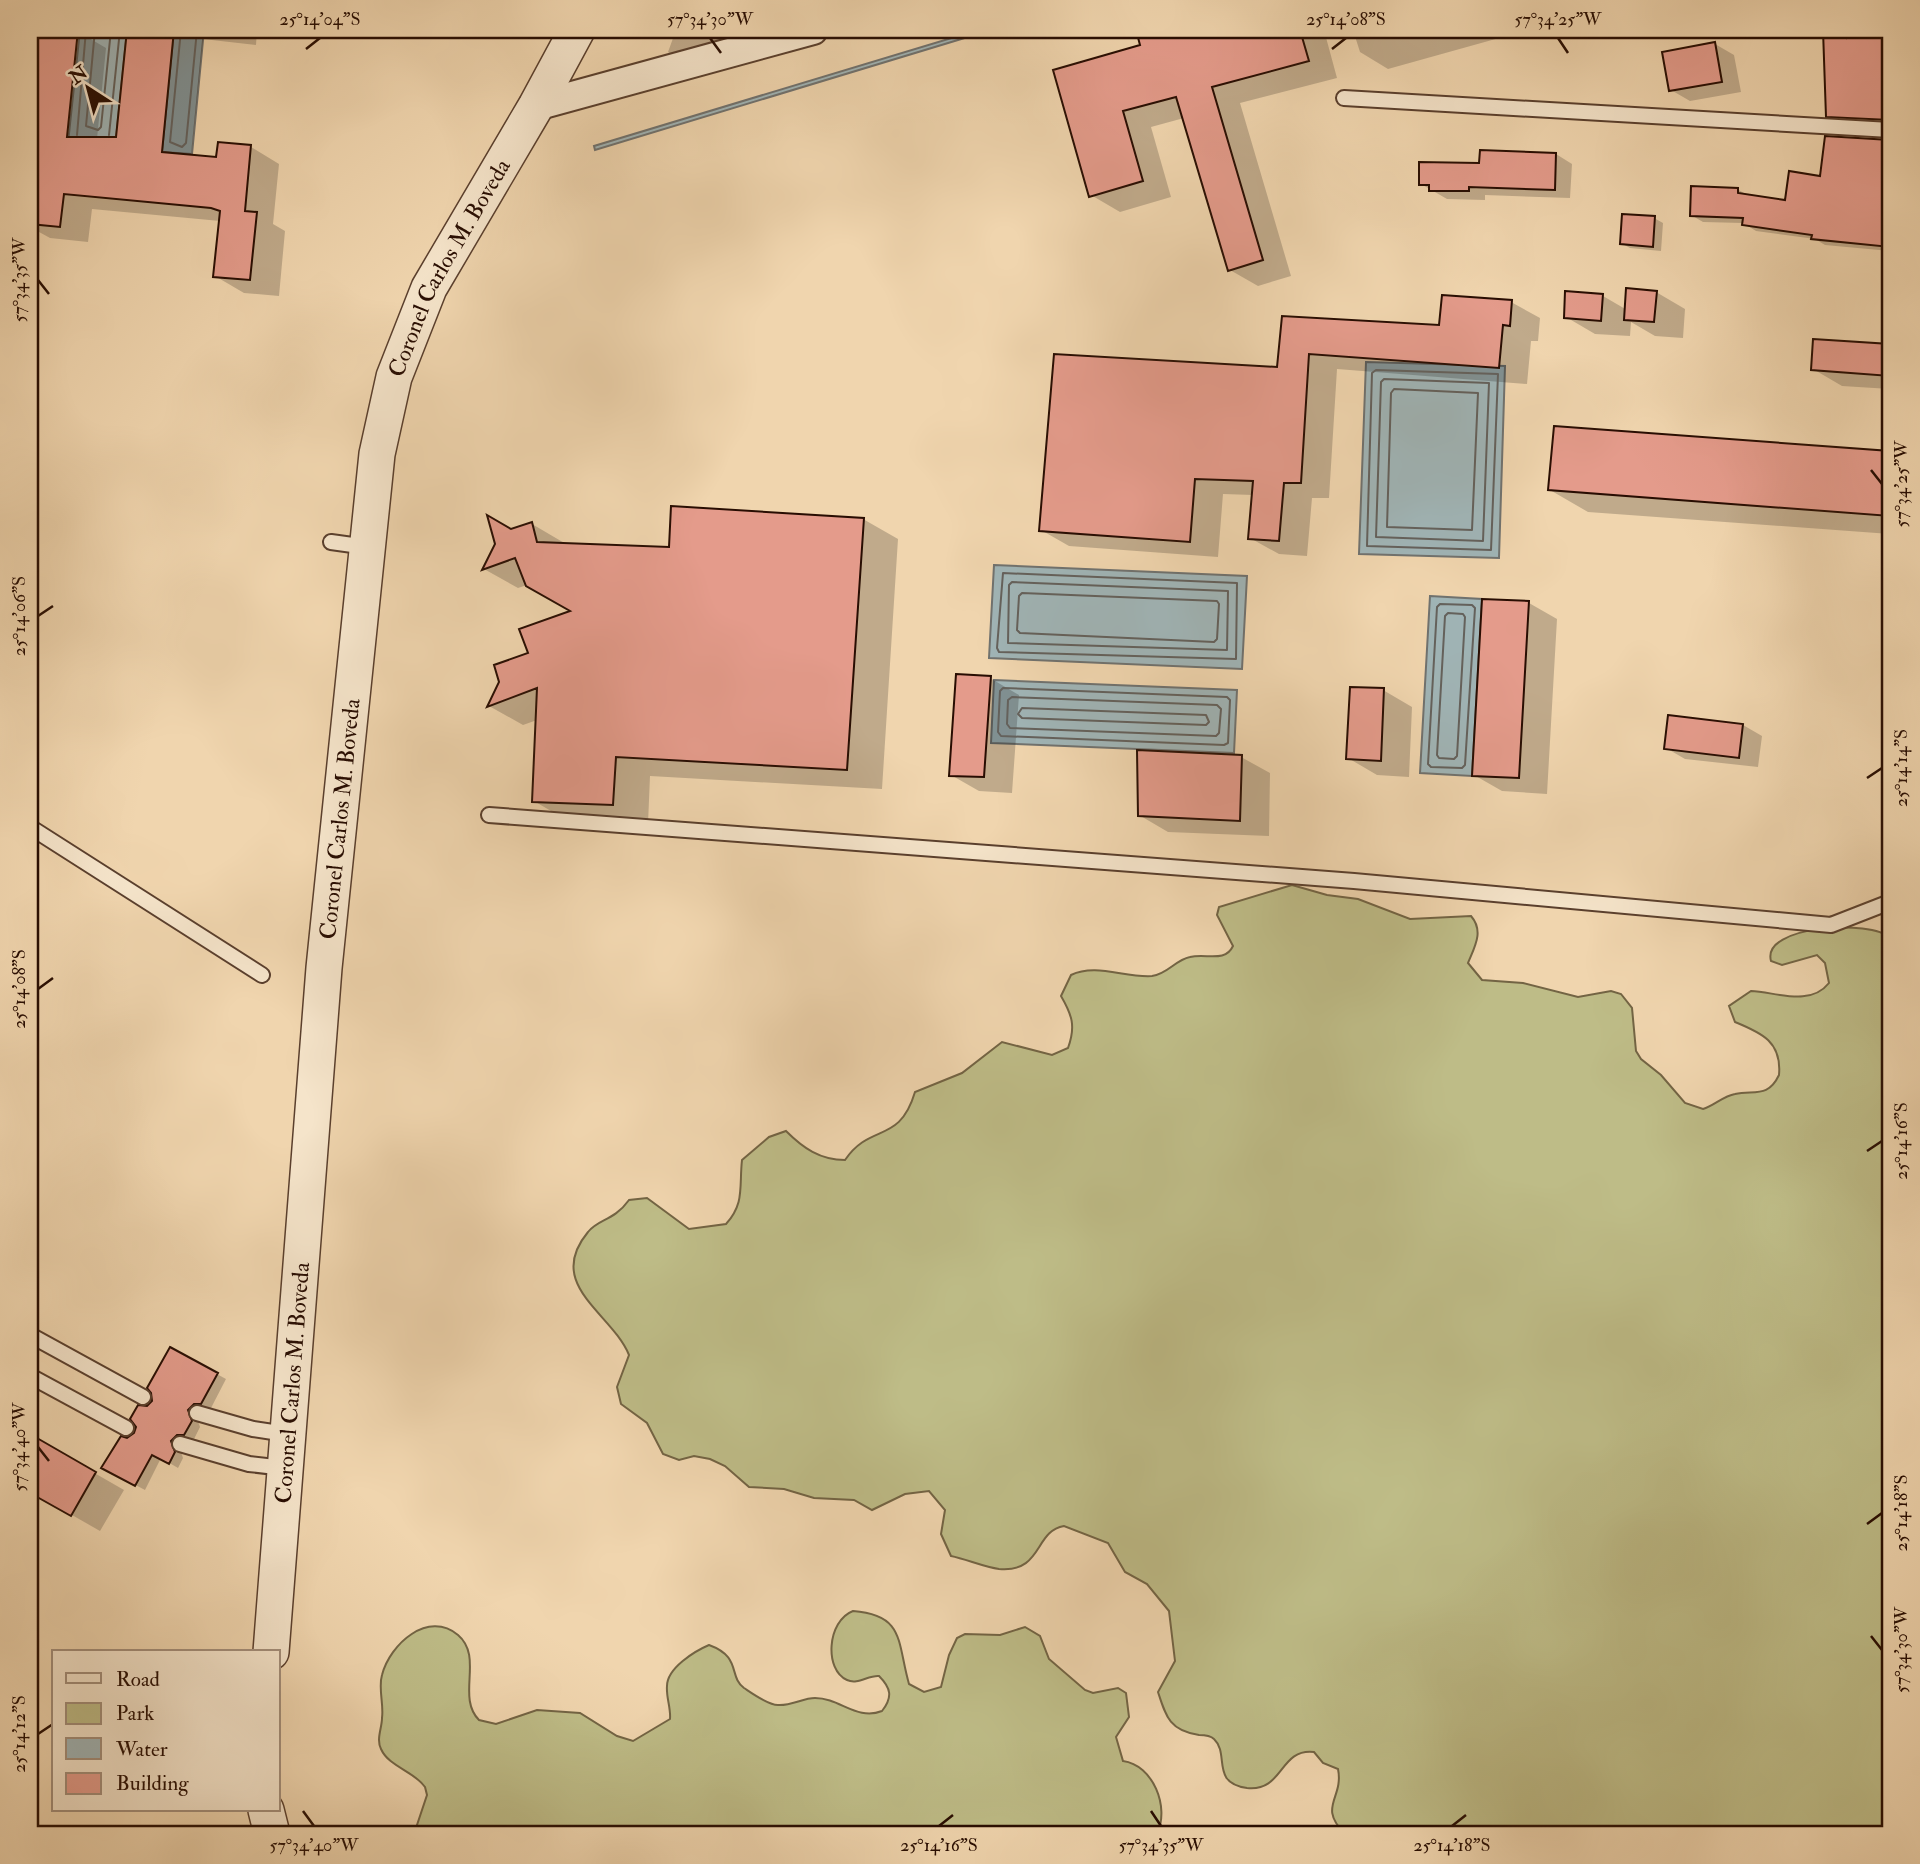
<svg xmlns="http://www.w3.org/2000/svg" width="1920" height="1864" viewBox="0 0 1920 1864" font-family="'IM FELL Double Pica',serif">
<style>
.green{fill:#bebc87;stroke:#736444;stroke-width:2}
.water{fill:#a0b5b7;stroke:#70726f;stroke-width:2}
.shadow{fill:#0003}
.lines{fill:none;stroke-linecap:round;stroke-linejoin:round}
.shore{stroke:#64615c;stroke-width:2}
.building{fill:#e49b8b;stroke:#280d02;stroke-width:2}
.service-casing{stroke:#5a3f2d;stroke-width:18}
.minor-casing{stroke:#5a3f2d;stroke-width:32}
.tertiary-casing{stroke:#5a3f2d;stroke-width:38}
.service{stroke:#f5e4ca;stroke-width:14}
.minor{stroke:#f5e4ca;stroke-width:28}
.tertiary{stroke:#f5e4ca;stroke-width:35}
.ticks{fill:none;stroke:#280d02;stroke-width:2.5}
.labels{text-anchor:middle;dominant-baseline:central;stroke-width:6;stroke-linejoin:round;paint-order:stroke}
.street-label{font-size:23px;fill:#280d02;stroke:#f5e4ca}
.neatline{fill:none;stroke:#280d02;stroke-width:2.5}
.ticks-label{font-size:18px;text-anchor:middle;fill:#280d02}
</style>
<rect width="100%" height="100%" fill="#f0d5ae"/>
<filter id="stains"><feTurbulence type="fractalNoise" baseFrequency=".00286" numOctaves="4"/><feColorMatrix values="0 0 0 0 .2 0 0 0 0 .09 0 0 0 0 .02 0 0 0 .5 -.17"/></filter>
<radialGradient id="worn" r=".72"><stop offset=".6" stop-color="#630" stop-opacity="0"/><stop offset="1" stop-color="#630" stop-opacity=".3"/></radialGradient>
<!-- green -->
<path class="green" d="M1292 885 1327 895 1358 899 1410 919 1471 916C1484 931 1475 946 1468 963L1482 980 1523 983 1578 997 1611 991 1621 994 1632 1008 1636 1051 1641 1059 1661 1075 1685 1103 1703 1109C1714 1106 1723 1096 1735 1094 1755 1090 1768 1098 1779 1075 1782 1042 1762 1033 1735 1022L1729 1006 1751 991C1776 992 1810 1007 1829 983L1825 963 1817 955 1782 965 1771 961C1761 925 1872 919 1890 938V1834H1345C1317 1806 1344 1799 1338 1769L1323 1763 1314 1752C1279 1748 1284 1792 1247 1788 1210 1783 1230 1754 1214 1739 1210 1735 1204 1735 1199 1735 1170 1731 1166 1717 1158 1692L1175 1661 1169 1611 1147 1584 1125 1572 1108 1543 1064 1526C1034 1531 1043 1573 999 1569 984 1567 966 1559 951 1556L941 1534 945 1510 929 1491 905 1494 872 1510 854 1500 814 1498 784 1489 749 1487 725 1466 710 1459 694 1456 679 1460 663 1454 647 1423 621 1404 617 1387 629 1355C612 1313 544 1285 588 1232 598 1219 614 1221 629 1200L647 1198 689 1229 726 1224C745 1203 739 1187 742 1160L769 1137 786 1131C803 1148 820 1160 845 1160 871 1122 899 1145 915 1092L962 1073 1002 1042 1052 1055 1068 1048C1076 1026 1072 1015 1061 996L1071 975C1096 963 1125 978 1152 976 1168 974 1175 960 1190 957 1206 953 1225 963 1233 946L1217 915 1219 907Z
M853 1611C905 1615 897 1642 909 1684L924 1692 941 1687 949 1655 957 1638 965 1634 1000 1635 1025 1627 1040 1636 1049 1659 1085 1690 1093 1693 1118 1688 1126 1693 1129 1717 1116 1737 1123 1761C1153 1765 1170 1807 1157 1834H414L427 1795 425 1787C414 1771 389 1767 381 1749 376 1739 382 1728 382 1718 384 1704 378 1688 382 1675 390 1644 428 1610 458 1635 484 1657 456 1697 479 1720L496 1724 537 1710 580 1713 617 1736 633 1741 670 1719C671 1708 666 1697 667 1686 667 1668 695 1651 709 1645 742 1657 728 1676 744 1688 753 1694 768 1705 778 1705 791 1706 803 1698 815 1698 840 1698 857 1721 882 1711 893 1697 891 1688 879 1676 868 1675 858 1685 847 1680 824 1670 827 1621 853 1611Z"/>
<!-- water -->
<path class="water" d="M80 30H127L115 148 68 143Z
M174 30H204L192 154 162 152Z
M978 30H991L595 150 594 146Z
M1366 362 1505 366 1499 558 1359 554Z
M994 565 1247 576 1242 669 989 658Z
M1430 596 1482 599 1472 776 1420 773Z
M994 680 1237 690 1234 753 991 743Z"/>
<!-- shadow -->
<path class="shadow" d="M40 30 77 31 106 48 97 139H118L129 30H257L256 45 203 39 191 156 218 159 251 147 279 164 273 224 285 231 279 296 244 293 215 276 220 221 92 209 88 242 50 238 30 227V132Z
M676 30H754L764 50 696 69 668 52Z
M1138 30H1324L1337 78 1240 103 1291 276 1258 286 1230 270 1184 118 1151 127 1171 197 1120 212 1091 195 1142 46Z
M1353 30H1528L1388 69 1360 52Z
M1848 30 1857 37 1890 30V125L1839 122 1828 116 1824 31Z
M1715 44 1734 55 1741 92 1690 101 1671 90Z
M1826 138 1890 140V251L1825 245 1815 239 1756 231 1743 223 1703 222 1691 215 1737 189 1749 196 1786 202 1822 178Z
M1556 154 1572 164 1570 198 1485 195V200L1447 199 1421 184 1481 165Z
M1654 218 1663 223 1661 251 1630 248 1621 243Z
M1656 292 1685 309 1683 338 1655 336 1631 322 1630 336 1595 334 1566 317 1603 296 1627 310Z
M1511 302 1540 318 1538 341H1531L1527 384 1337 369 1329 498H1312L1307 556 1279 554 1250 538 1253 495 1223 494 1218 557 1069 546 1041 530 1279 369 1283 318 1441 327Z
M1815 341 1890 346V389L1842 386 1813 369Z
M1555 427 1890 453V534L1588 512 1550 490Z
M863 519 898 539 882 789 650 776 648 824 568 821 534 801 537 720 523 725 489 706 501 683 574 612 527 585 518 588 484 569 511 531 532 524 566 544 670 548Z
M1529 603 1557 619 1547 794 1502 791 1474 775Z
M990 678 1019 695 1012 793 979 791 951 775Z
M1383 690 1412 707 1409 777 1377 775 1348 758Z
M1670 717 1743 725 1762 736 1758 767 1685 759 1666 748Z
M1241 757 1270 773 1269 836 1168 832 1139 815Z
M171 1349 226 1379 211 1408H204L196 1415 200 1427 194 1439H187L179 1446 183 1458 178 1468 161 1458 145 1490 103 1468 127 1439 136 1434 153 1402Z
M30 1436 124 1490 100 1531 30 1491Z"/>
<g class="lines">
<!-- shore -->
<path class="shore" d="M95 30 86 126 98 130 101 127 111 30
M181 30 170 142 182 147 186 143 197 30
M77 135 86 30
M109 135 120 30
M1376 370 1498 374 1491 550 1367 546 1372 373Z
M1384 379 1489 383 1483 541 1376 537 1381 382Z
M1394 389 1478 393 1472 530 1387 527 1391 393Z
M1003 573 1237 583 1236 659 999 652 997 648Z
M1012 582 1228 591 1227 650 1008 643 1009 585Z
M1022 593 1217 601 1219 604 1217 639 1214 642 1020 633 1017 630 1019 596Z
M1440 604 1472 605 1475 608 1465 765 1462 768 1431 767 1428 764 1437 607Z
M1448 613 1463 614 1465 617 1457 756 1454 759 1439 758 1437 755 1445 616Z
M1003 688 1227 697 1230 700 1228 743 1224 745 1001 736 998 732 1000 691Z
M1012 697 1217 705 1221 709 1219 733 1216 736 1010 728 1007 724 1008 700Z
M1022 708 1206 715 1209 722 1206 725 1022 718 1018 714Z"/>
</g>
<!-- building -->
<path class="building" d="M38 30H78L67 137H116L127 30H174L162 152 216 157 218 142 251 145 245 211 257 212 250 280 213 277 220 211 211 208 64 194 60 227 30 224V112Z
M1136 30H1300L1309 61 1212 87 1263 260 1228 271 1176 97 1123 111 1143 181 1089 197 1053 70 1140 45Z
M1823 30H1846L1847 38 1877 30H1890V120L1826 117Z
M1715 42 1722 82 1669 91 1662 52Z
M1825 136 1890 140V247L1811 239 1812 235 1742 225 1743 218 1690 216 1691 186 1738 188V193L1785 200 1789 171 1820 176Z
M1480 150 1556 153 1555 190 1469 187V191H1429V185H1419V162L1479 163Z
M1622 214 1655 216 1653 247 1620 244Z
M1626 288 1657 291 1654 322 1624 320Z
M1565 291 1603 294 1601 321 1564 318Z
M1442 295 1512 300 1510 326 1503 325 1499 368 1309 354 1301 483H1284L1279 541 1248 539 1253 481 1195 479 1190 542 1039 531 1054 354 1277 367 1282 316 1439 325Z
M1813 339 1890 344V376L1811 370Z
M1554 426 1890 451V516L1548 490Z
M671 506 864 518 847 770 616 757 613 805 532 802 537 688 487 707 499 682 494 665 528 653 519 629 570 611 526 586 515 558 482 570 495 544 487 515 511 529 532 522 537 542 669 547Z
M1482 599 1529 601 1519 778 1472 776Z
M956 674 991 676 984 777 949 776Z
M1350 687 1384 688 1381 761 1346 759Z
M1668 715 1743 724 1739 758 1664 749Z
M1137 750 1242 755 1240 821 1138 816Z
M170 1347 218 1373 201 1404H194L188 1410 192 1421 184 1435H177L171 1441 175 1452 169 1464 152 1455 135 1486 101 1468 121 1436 127 1438 134 1433 136 1427 130 1419 138 1405 147 1406 152 1401 151 1393 147 1388Z
M30 1434 96 1472 71 1516 30 1493Z"/>
<g class="lines">
<!-- service casing -->
<g class="service-casing">
<path id="service" d="M1344 98 1890 130
M331 542 367 547
M489 815 1354 881 1831 925 1890 902
M30 827 262 975
M30 1335 143 1397
M30 1376 126 1428
M197 1413 253 1429 286 1434
M180 1444 249 1464 284 1468"/>
</g>
<!-- minor casing -->
<g class="minor-casing">
<path id="minor" d="M536 106 813 30"/>
</g>
<!-- tertiary casing -->
<g class="tertiary-casing">
<g id="tertiary">
<path id="s1" d="M271 1652 324 968 377 454 394 377 429 288 536 106 577 30"/>
<path d="M266 1810 272 1834"/>
</g>
</g>
<!-- service -->
<use href="#service" class="service"/>
<!-- minor -->
<use href="#minor" class="minor"/>
<!-- tertiary -->
<use href="#tertiary" class="tertiary"/>
</g>
<!-- ticks -->
<path class="ticks" d="M710 38 721 53M1558 38 1568 53M306 49 320 38M1332 49 1346 38M38 280 49 294M1871 470 1882 484M38 616 53 606M1867 778 1882 768M38 989 53 978M1867 1151 1882 1141M38 1447 49 1461M1867 1524 1882 1513M1871 1636 1882 1650M38 1734 53 1724M303 1811 314 1826M1151 1811 1161 1826M939 1826 953 1815M1452 1826 1466 1815"/>
<g class="labels">
<!-- street labels -->
<g class="street-label">
<text stroke="none"><textPath href="#s1" startOffset="1404">Coronel Carlos M. Boveda</textPath></text>
<text stroke="none"><textPath href="#s1" startOffset="836">Coronel Carlos M. Boveda</textPath></text>
<text stroke="none"><textPath href="#s1" startOffset="270">Coronel Carlos M. Boveda</textPath></text>
</g>
</g>
<!-- margin -->
<rect width="1920" height="1864" fill="none" stroke="#f0d5ae" stroke-width="77"/>
<!-- legend -->
<rect x="52" y="1650" width="228" height="161" fill="#f5e4ca" stroke="#a38e7a" stroke-width="2"/>
<rect x="66" y="1673" width="35" height="10" fill="#f5e4ca" stroke="#a38e7a" stroke-width="2"/>
<text x="116" y="1686" font-size="21" fill="#280d02">Road</text>
<rect x="66" y="1703" width="35" height="21" fill="#bebc87" stroke="#a38e7a" stroke-width="2"/>
<text x="116" y="1720" font-size="21" fill="#280d02">Park</text>
<rect x="66" y="1738" width="35" height="21" fill="#a0b5b7" stroke="#a38e7a" stroke-width="2"/>
<text x="116" y="1756" font-size="21" fill="#280d02">Water</text>
<rect x="66" y="1773" width="35" height="21" fill="#e49b8b" stroke="#a38e7a" stroke-width="2"/>
<text x="116" y="1790" font-size="21" fill="#280d02">Building</text>
<!-- north arrow -->
<g transform="translate(88 88) rotate(324)" stroke="#f5e4ca" stroke-width="5" paint-order="stroke">
<path d="M0-5L12 26L0 18L-12 26Z" fill="#280d02"/>
<text y="-10" font-size="19" font-weight="bold" text-anchor="middle" fill="#280d02">N</text>
</g>
<rect x="38" y="38" width="1844" height="1788" class="neatline"/>
<g class="ticks-label">
<text x="320" y="25">25°14'04"S</text>
<text x="710" y="25">57°34'30"W</text>
<text x="1346" y="25">25°14'08"S</text>
<text x="1558" y="25">57°34'25"W</text>
<text transform="translate(19 280) rotate(-90)" y="6">57°34'35"W</text>
<text transform="translate(1901 484) rotate(-90)" y="6">57°34'25"W</text>
<text transform="translate(19 616) rotate(-90)" y="6">25°14'06"S</text>
<text transform="translate(1901 768) rotate(-90)" y="6">25°14'14"S</text>
<text transform="translate(19 989) rotate(-90)" y="6">25°14'08"S</text>
<text transform="translate(1901 1141) rotate(-90)" y="6">25°14'16"S</text>
<text transform="translate(19 1447) rotate(-90)" y="6">57°34'40"W</text>
<text transform="translate(1901 1513) rotate(-90)" y="6">25°14'18"S</text>
<text transform="translate(1901 1650) rotate(-90)" y="6">57°34'30"W</text>
<text transform="translate(19 1734) rotate(-90)" y="6">25°14'12"S</text>
<text x="314" y="1851">57°34'40"W</text>
<text x="939" y="1851">25°14'16"S</text>
<text x="1161" y="1851">57°34'35"W</text>
<text x="1452" y="1851">25°14'18"S</text>
</g>
<rect width="100%" height="100%" filter="url(#stains)"/>
<rect width="100%" height="100%" fill="url(#worn)"/>
</svg>
